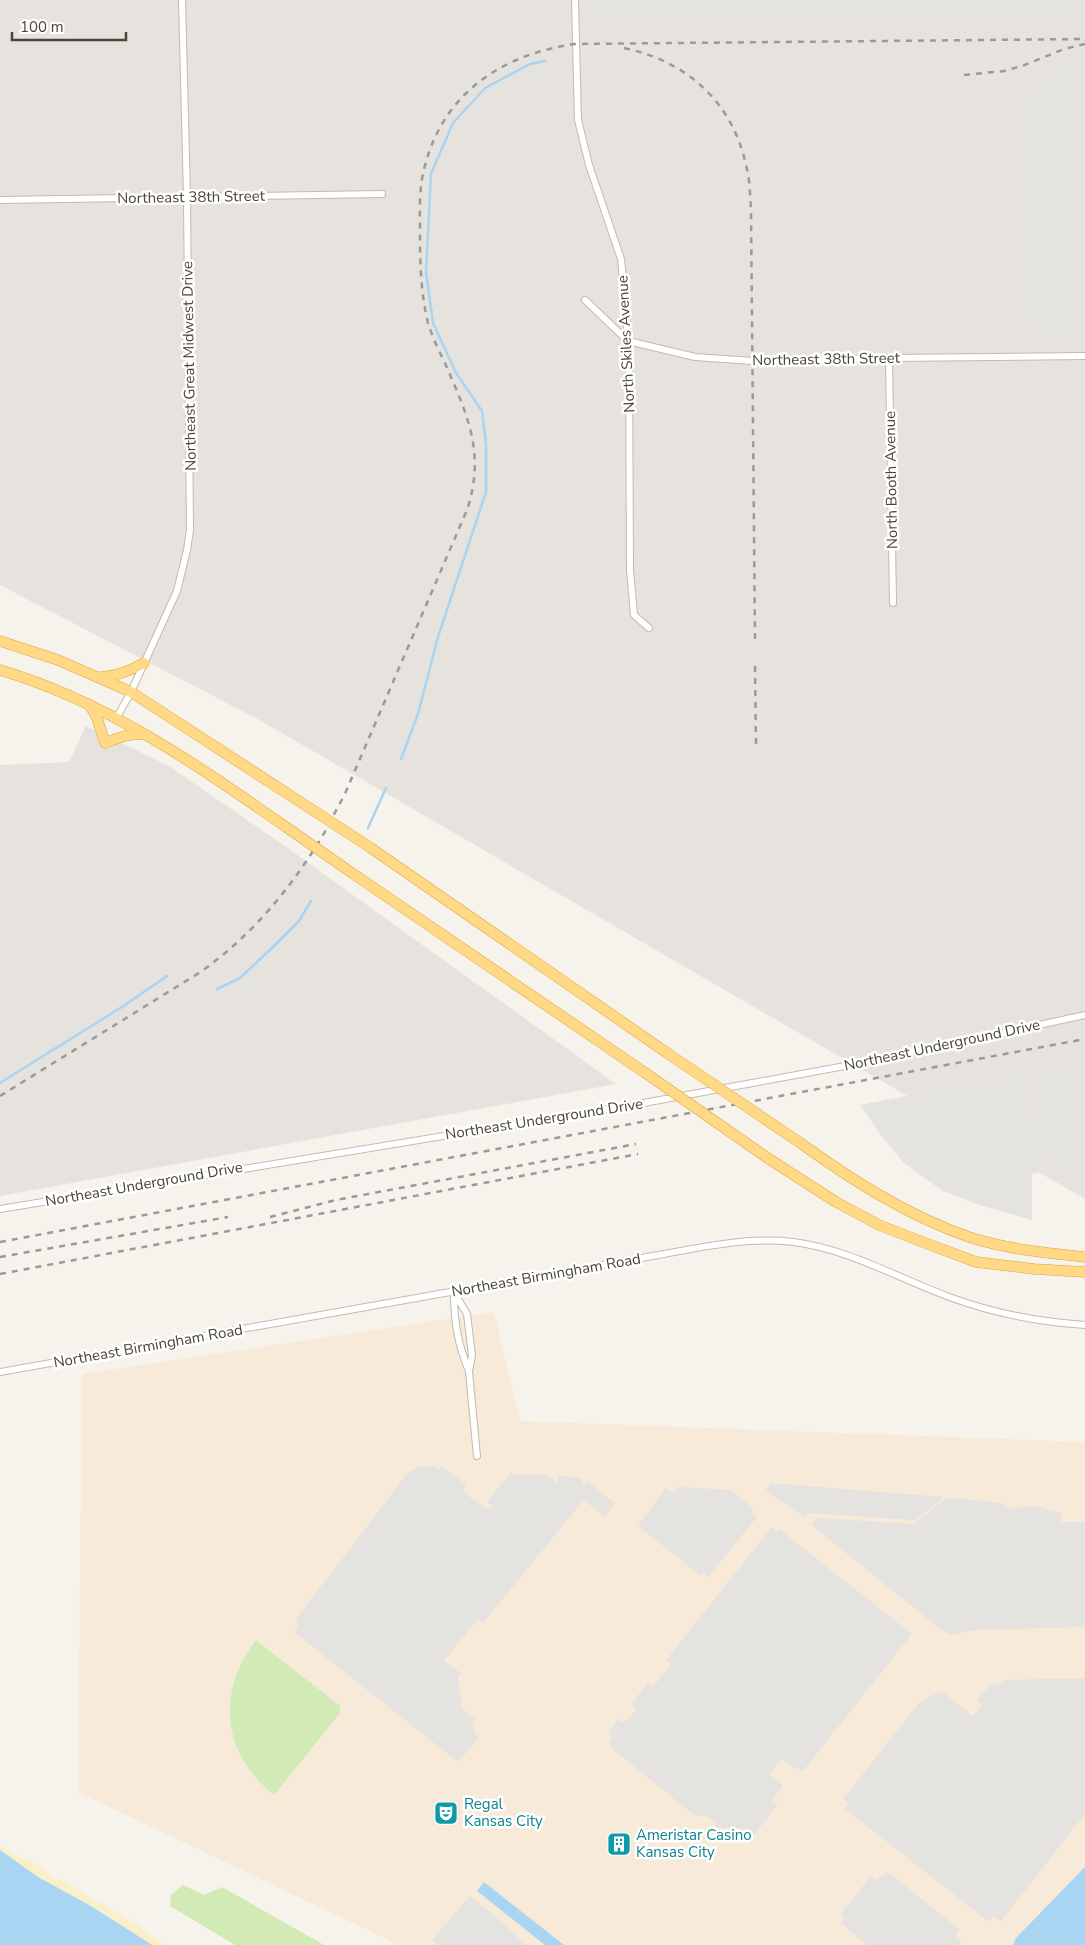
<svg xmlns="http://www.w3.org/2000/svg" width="1085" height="1945" viewBox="0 0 1085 1945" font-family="'Nunito Sans',sans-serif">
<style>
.commercial{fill:#f7ead8}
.industrial{fill:#e6e2dd}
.green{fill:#d2eab5}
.sand{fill:#f9efc9}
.parking{fill:#e5e3e0}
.water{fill:#a9d4f2}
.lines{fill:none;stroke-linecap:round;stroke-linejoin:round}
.stream{stroke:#a9d4f2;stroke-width:2.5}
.minor-casing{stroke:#c2bbae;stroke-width:8}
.trunk-casing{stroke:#e0a43c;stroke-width:11}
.minor{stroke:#fff;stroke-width:6}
.trunk{stroke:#ffd985;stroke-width:10}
.rail{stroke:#9a9a9a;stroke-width:2.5;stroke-dasharray:6 6;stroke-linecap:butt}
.trunk-bridge-casing{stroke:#e0a43c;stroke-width:11;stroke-linecap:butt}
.trunk-bridge{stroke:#ffd985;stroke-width:10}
.labels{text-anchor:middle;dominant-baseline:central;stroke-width:5;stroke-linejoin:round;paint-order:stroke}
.street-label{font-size:15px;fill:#4b4439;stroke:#fff}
.culture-label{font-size:15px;fill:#0d838f;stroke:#fff;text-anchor:start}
</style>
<rect width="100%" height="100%" fill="#f6f3ec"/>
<!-- commercial -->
<path class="commercial" d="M494 1312 520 1421 1085 1442V1945H399L78 1792 82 1374Z"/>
<!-- industrial -->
<path class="industrial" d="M0 0H1085V1199L263 722 0 585Z
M86 726 169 766 289 849 616 1084 0 1196V765L69 762Z"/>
<!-- green -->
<path class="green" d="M256 1640 340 1706V1713L274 1795C222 1754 216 1692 256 1640Z
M183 1885 204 1895 222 1887 324 1945H235L170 1906 171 1895Z"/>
<!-- sand -->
<path class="sand" d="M0 1845 21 1858 32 1861 41 1867 53 1879 62 1880 136 1924 165 1945H152L91 1906 38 1877 0 1850Z"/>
<!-- parking -->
<path class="parking" d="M592 0H1085V27L592 28Z
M1085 55V347H1027L1025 91 1038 75 1066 61Z
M1084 1063 1085 1167 1047 1175 1042 1150 1036 1151 1040 1172 1032 1174V1220L977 1204 943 1191 904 1163 883 1138 860 1105 1023 1073 1032 1124 1036 1122 1029 1073Z
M436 1466 437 1469 439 1470 442 1466 466 1485 463 1491 464 1493 487 1509 493 1506 487 1502 511 1472 517 1476 521 1474 548 1475 557 1483 559 1476 582 1478V1485L584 1486 587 1481 615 1503 605 1517 584 1500 483 1623 478 1619 444 1661 461 1673 458 1678 462 1709 475 1719 472 1725 478 1739 458 1762 294 1632 298 1627 296 1619 407 1474 419 1467Z
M770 1483 944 1497 916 1520H911L810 1513 806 1514 804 1517 765 1490 768 1488Z
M679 1487 731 1490 753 1508 752 1514 757 1517 708 1577 703 1574 701 1576 638 1526 666 1488 673 1493Z
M955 1498 1002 1503 1009 1509 1029 1506 1041 1507 1061 1513V1522H1085V1627L976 1630 952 1635 943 1631 811 1525 818 1518 914 1524 944 1500Z
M772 1527 777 1531 779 1529 912 1634 803 1771 798 1767 796 1769 782 1759 770 1774 783 1786 772 1800 778 1805 752 1837 741 1829 733 1827 716 1828 715 1821 705 1816 694 1815 610 1747V1739L613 1738 609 1734V1731L618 1719 624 1723 636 1709 631 1704 648 1683 653 1687 671 1664 666 1660Z
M1085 1678V1814L1001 1921 993 1916 989 1922 845 1809 848 1803 843 1799 919 1703 939 1692 944 1693 973 1716 982 1705 977 1701 992 1682 997 1685 1004 1680Z
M888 1872 960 1930 955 1936 961 1941 958 1945H866L841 1923 844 1919 840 1915 871 1876 875 1880Z
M470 1896 497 1918 526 1945H437L432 1940Z"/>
<!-- water -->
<path class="water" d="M0 1850 38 1877 91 1906 152 1945H0Z
M1085 1867V1945H1013L1016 1938Z
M484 1882 564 1945H545L477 1891Z"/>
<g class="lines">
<!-- stream -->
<path class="stream" d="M401 759 418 714 438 637 486 492V444L482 411 456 373 433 323 426 272 431 174 453 123 485 88 530 64 545 61
M368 828 386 788
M217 989 240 978 274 946 299 921 311 901
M0 1083 125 1005 167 976"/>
<!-- minor casing -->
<g class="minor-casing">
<path id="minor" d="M575 0 578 120 589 165 621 259 624 290 629 351 630 570 634 615 649 628
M0 200 382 194
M585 300 628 341 695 357 753 361 889 358 1085 356
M889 358 893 603
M117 717 131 692 177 591 187 550 190 530 187 197 182 0
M0 1209 638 1104 883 1059 1085 1015
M454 1292 467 1314 472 1355 469 1372 477 1456
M454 1293C454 1322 458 1345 469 1371
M0 1372 664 1254C707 1246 750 1237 793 1242 850 1249 901 1280 955 1299 997 1314 1040 1322 1085 1325"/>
</g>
<!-- trunk casing -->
<g class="trunk-casing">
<path id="trunk" d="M0 641 58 660 131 692 308 807
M0 670C108 702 195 764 286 827
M101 677C117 676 130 671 144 663
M89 704 97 718 105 743C118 738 130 733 145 734
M368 846 670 1055
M352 873 644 1072
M799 1142C852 1180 906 1215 969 1237 1006 1249 1046 1253 1085 1257
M769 1159 836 1202 879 1225 920 1241 976 1262 1034 1269 1085 1272"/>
</g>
<!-- minor -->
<use href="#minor" class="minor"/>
<!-- trunk -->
<use href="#trunk" class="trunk"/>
<!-- rail -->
<path class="rail" d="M624 48C686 61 732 101 746 165 750 180 750 195 751 210L755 639
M964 75 1004 71 1022 66 1064 49 1085 44
M755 666 756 745
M0 1096 199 973C249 938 288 892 320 840 329 826 335 811 344 796L467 510C486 452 467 414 444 361 438 349 432 336 428 323 421 294 420 265 420 236 420 217 419 198 422 179 437 98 497 55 575 44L1085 39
M270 1217 336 1200 636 1144
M0 1242 1085 1039
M0 1257 228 1217
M0 1274 638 1154"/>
<!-- trunk-bridge casing -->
<g class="trunk-bridge-casing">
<path id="trunk-bridge" d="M308 807 368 846
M286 827 352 873
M670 1055 799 1142
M644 1072 769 1159"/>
</g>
<!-- trunk-bridge -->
<use href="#trunk-bridge" class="trunk-bridge"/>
</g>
<!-- icons -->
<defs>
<g id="theatre-square" transform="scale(1.25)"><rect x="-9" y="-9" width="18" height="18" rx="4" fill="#0f9aa8" stroke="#fff"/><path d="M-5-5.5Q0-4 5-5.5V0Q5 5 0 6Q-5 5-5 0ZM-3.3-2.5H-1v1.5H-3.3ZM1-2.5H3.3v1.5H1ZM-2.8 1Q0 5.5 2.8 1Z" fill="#fff"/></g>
<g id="building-square" transform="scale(1.25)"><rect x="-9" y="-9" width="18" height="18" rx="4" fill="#0f9aa8" stroke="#fff"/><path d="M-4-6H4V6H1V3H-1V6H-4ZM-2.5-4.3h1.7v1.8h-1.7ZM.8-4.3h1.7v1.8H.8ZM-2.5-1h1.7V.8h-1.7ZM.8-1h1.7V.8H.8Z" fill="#fff"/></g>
</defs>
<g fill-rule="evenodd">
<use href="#theatre-square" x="446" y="1813"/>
<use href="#building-square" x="619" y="1844"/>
</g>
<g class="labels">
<!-- street labels -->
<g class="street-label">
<text transform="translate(191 197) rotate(-1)">Northeast 38th Street</text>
<text transform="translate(626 344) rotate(-93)">North Skiles Avenue</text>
<text transform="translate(826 359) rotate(-1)">Northeast 38th Street</text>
<text transform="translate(189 366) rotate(-91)">Northeast Great Midwest Drive</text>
<text transform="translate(891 480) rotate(-91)">North Booth Avenue</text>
<text transform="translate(942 1045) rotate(-12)">Northeast Underground Drive</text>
<text transform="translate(544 1119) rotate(-9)">Northeast Underground Drive</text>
<text transform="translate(144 1184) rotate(-10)">Northeast Underground Drive</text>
<text transform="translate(546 1275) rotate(-10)">Northeast Birmingham Road</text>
<text transform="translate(148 1346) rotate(-10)">Northeast Birmingham Road</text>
</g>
<!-- culture labels -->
<g class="culture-label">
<text x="464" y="1804">Regal<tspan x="464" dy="17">Kansas City</tspan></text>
<text x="636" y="1835">Ameristar Casino<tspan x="636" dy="17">Kansas City</tspan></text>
</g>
</g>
<!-- scale -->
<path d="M12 32v8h114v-8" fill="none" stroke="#4b4439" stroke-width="2.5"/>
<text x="20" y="32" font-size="15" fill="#4b4439" stroke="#ffffff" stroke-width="4" paint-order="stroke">100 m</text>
</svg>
